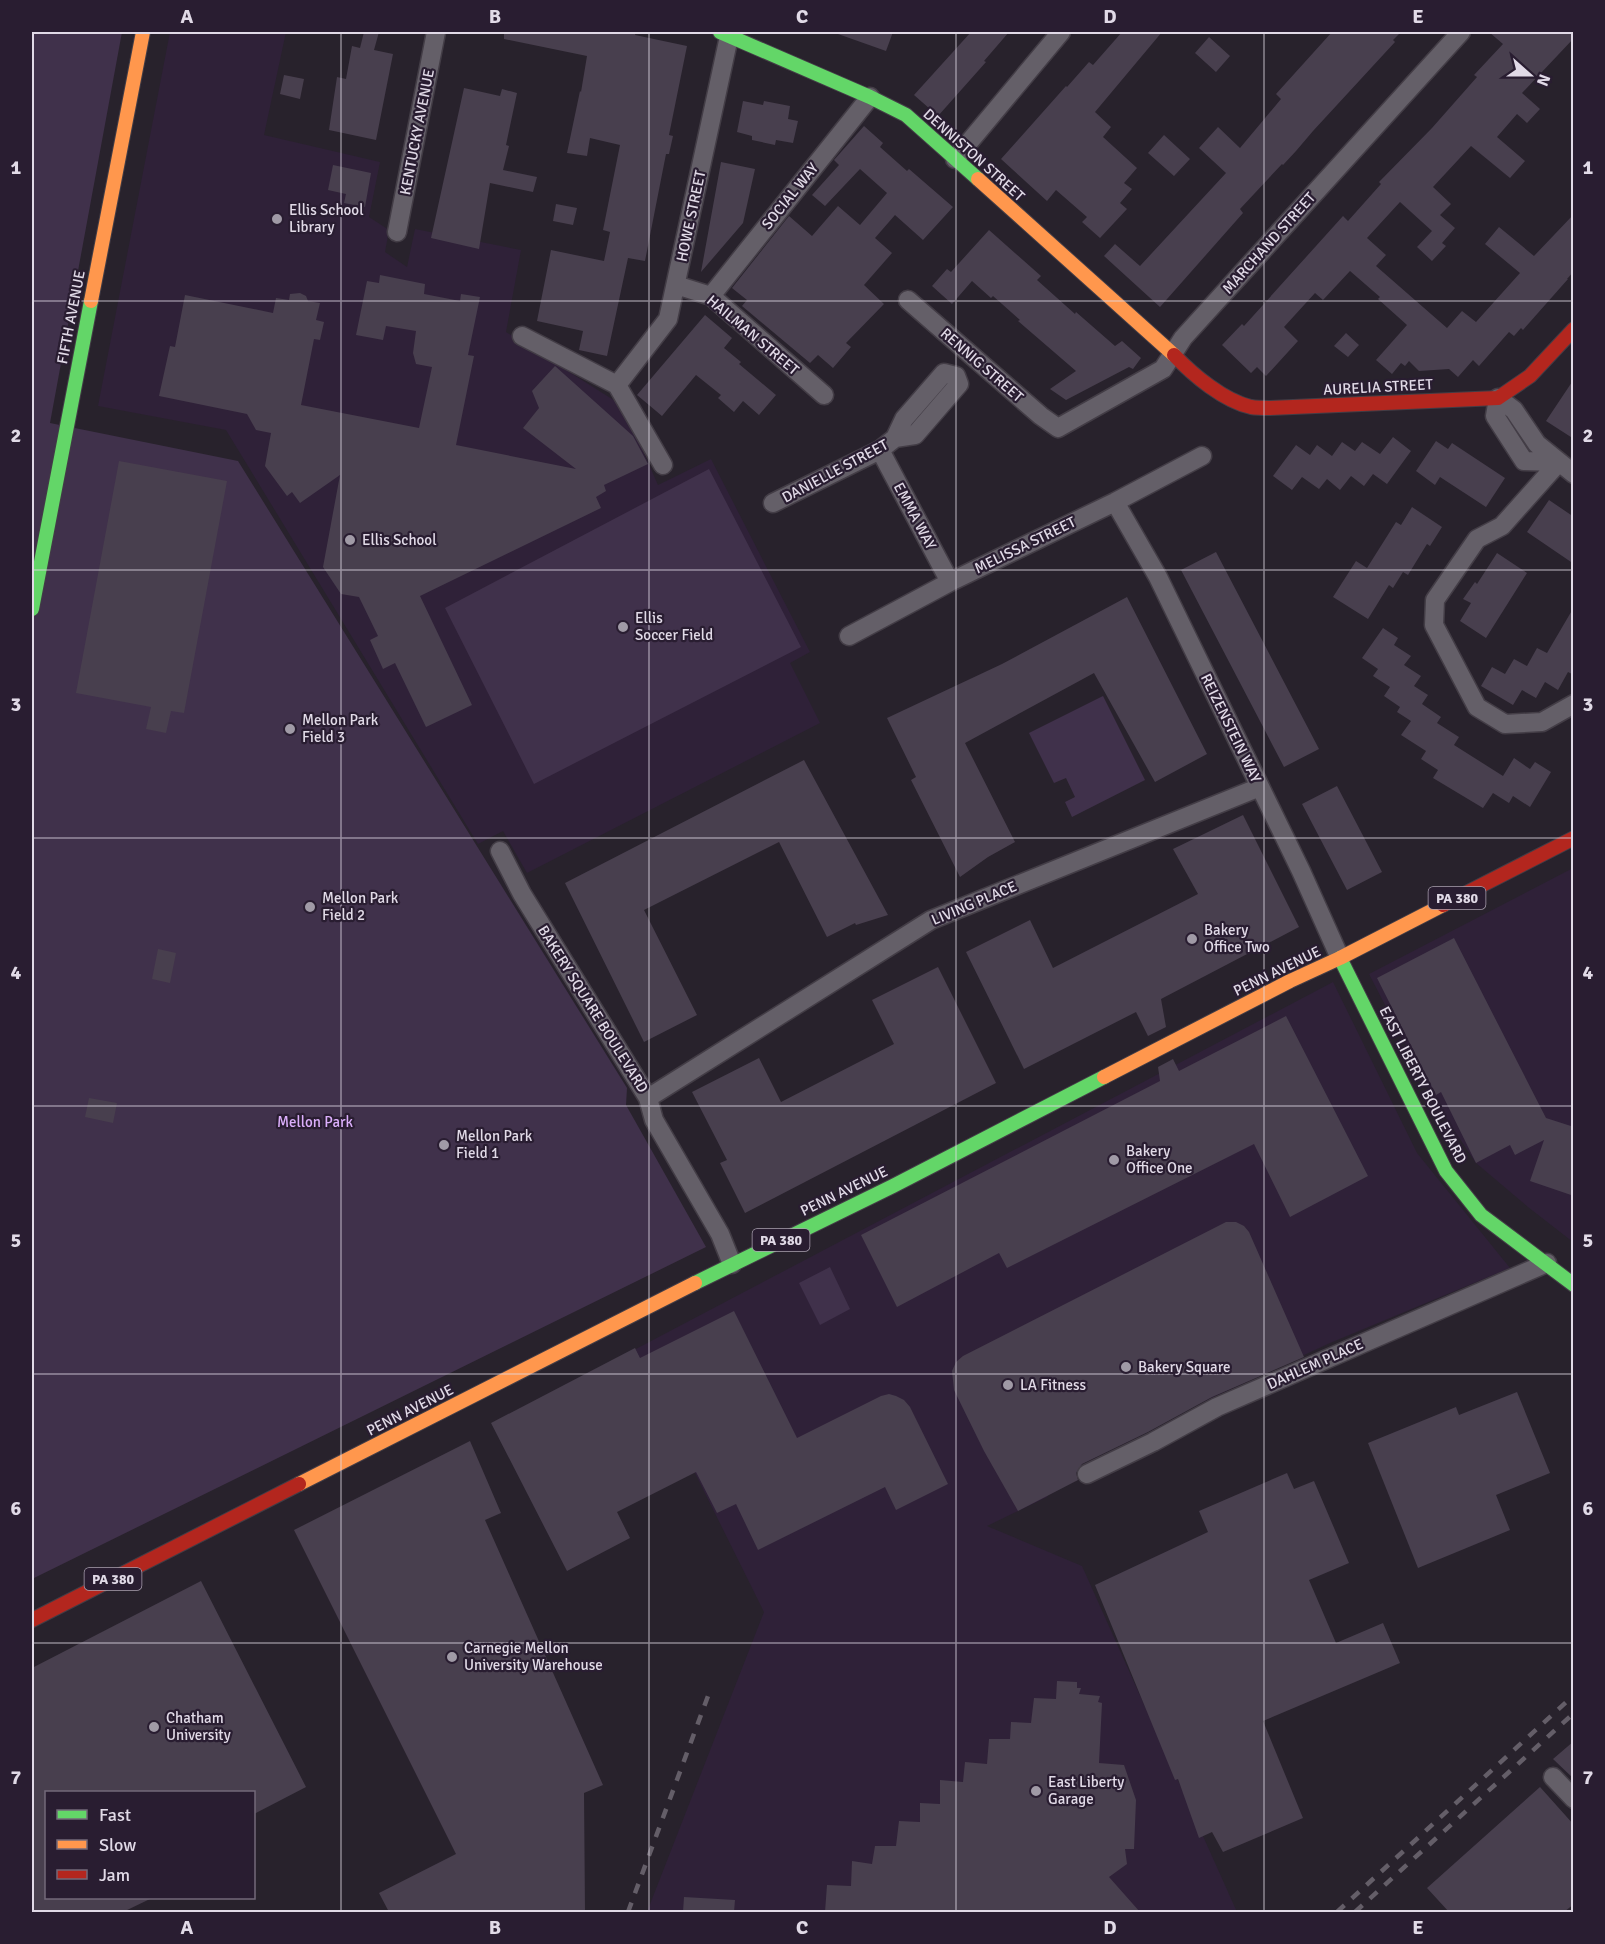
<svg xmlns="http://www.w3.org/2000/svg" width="1605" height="1944" viewBox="0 0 1605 1944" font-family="Signika,sans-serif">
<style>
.built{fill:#2f2138}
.green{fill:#40314b}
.building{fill:#483f4e}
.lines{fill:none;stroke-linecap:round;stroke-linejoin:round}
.street-casing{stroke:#433d46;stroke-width:21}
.fast-casing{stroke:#433d46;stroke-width:16}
.slow-casing{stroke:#433d46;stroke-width:16}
.jam-casing{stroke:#433d46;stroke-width:16}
.street{stroke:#645f68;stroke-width:18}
.fast{stroke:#63d668;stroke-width:14}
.slow{stroke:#ff974d;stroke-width:14}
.jam{stroke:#b3261e;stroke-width:14}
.rail{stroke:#645e68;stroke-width:4.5;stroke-dasharray:10 10;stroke-linecap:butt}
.grid{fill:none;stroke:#e1dae7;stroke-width:1.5;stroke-opacity:0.55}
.poi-dot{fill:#a09aa6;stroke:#291d31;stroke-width:2}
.labels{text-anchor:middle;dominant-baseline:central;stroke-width:4.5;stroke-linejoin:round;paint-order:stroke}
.shield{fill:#291d31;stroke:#aaa1b0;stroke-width:1.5}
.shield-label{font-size:14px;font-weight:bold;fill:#e1dae7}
.street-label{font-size:15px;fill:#e1dae7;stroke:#291d31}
.poi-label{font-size:15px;fill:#e1dae7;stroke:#291d31;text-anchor:start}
.park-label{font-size:15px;fill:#dcaffc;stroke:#291d31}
.neatline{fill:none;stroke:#e1dae7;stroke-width:2}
.grid-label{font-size:20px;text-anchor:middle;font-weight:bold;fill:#e1dae7}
</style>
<rect width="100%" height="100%" fill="#28222c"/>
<!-- built -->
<path class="built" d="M170 32H286L264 135 380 162 369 217 389 230 385 252 407 267 415 229 521 250 506 332 623 406 658 485 711 459 810 652 790 663 820 723 527 873 503 831 478 844 226 430 98 406Z
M1573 868V1242L1528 1207 1476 1163 1437 1105 1369 974Z
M1333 982 1417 1153 1510 1268 1330 1343 1063 1466 1047 1497 987 1526 1082 1566 1237 1912H647L764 1612 634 1350Z"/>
<!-- green -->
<path class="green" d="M32 32H122L50 423 238 461 627 1088 626 1105 706 1247 32 1579Z
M709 469 801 647 534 784 445 608Z
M1103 696 1145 780 1072 817 1065 802 1075 797 1066 778 1054 783 1029 733Z
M830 1267 850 1309 820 1325 799 1283Z"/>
<!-- building -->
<path class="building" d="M364 32H379L374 50 393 54 376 140 329 130 337 77 346 79 352 46 360 48Z
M504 32H636L635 35 687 46 669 135 673 136 669 154H666L645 261 628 258 607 356 579 350 583 331 537 321 551 250 604 261 610 232 603 230 620 145 590 138 587 156 567 153 580 91 581 92 587 56 504 39Z
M838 32H893L886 51 838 34Z
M971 32H1009L984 61 986 62 938 116 914 95Z
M1122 32H1162L1095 112 1111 127 1103 137 1137 168 1124 183 1132 189 1120 203 1127 209 1100 238 1082 222 1087 217 1056 190 1047 201 1001 159 1066 86 1067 87 1089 62 1093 65Z
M1332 32H1401L1393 40 1395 42 1313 131 1296 151 1283 165 1282 164 1240 209 1243 213 1160 307 1104 256 1115 244 1140 266 1226 173 1199 148 1218 127 1240 148 1281 99 1276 94Z
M1489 32H1574V38L1522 93 1540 109 1527 123 1517 114 1497 137 1525 161 1510 178 1471 146 1433 187 1451 204 1440 215 1455 228 1442 243 1446 246 1432 261 1417 247 1432 231 1400 202 1367 238 1386 255 1376 266 1447 328 1462 311 1476 322 1520 273 1485 244 1499 227 1534 256 1574 214V271L1567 279H1568L1523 330 1521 328 1514 336 1509 332 1479 366 1473 360 1458 377 1449 369 1419 371 1409 361 1405 366 1401 363 1392 374 1376 360 1407 325 1378 299 1380 297 1350 271 1323 300 1315 293 1284 327 1298 341 1266 376 1257 367 1251 373 1222 345 1242 324 1244 326 1343 216 1348 221 1381 184 1379 182 1432 128 1477 77 1474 75 1503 44Z
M1209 37 1230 56 1216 72 1195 53Z
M284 75 304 79 300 99 280 94Z
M464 88 500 96 502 89 517 93 506 145 509 146 503 170 537 177 533 192 490 183 479 249 431 238Z
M743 101 763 105 764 101 790 106 788 119 798 121 793 143 776 140 775 145 752 140V136L737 132Z
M864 126 883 143 880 147 907 171 909 169 953 207 923 240 895 215 875 238 892 253 864 285 884 304 846 343 851 347 833 368 818 355 810 363 742 306 747 300 732 288 789 216 812 236 838 206 860 225 887 193 860 169 825 206 812 195 839 165 834 160Z
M1164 135 1190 159 1174 176 1148 153Z
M721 162 755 169 743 223 701 272Z
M333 165 371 173 365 207 344 203 346 194 328 190Z
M556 204 577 208 573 225 553 221Z
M989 230 1041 276 1037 280 1075 314 1076 312 1115 346 1122 341 1141 358 1133 369 1129 367 1066 400 1050 389 1076 371 1018 321 1020 320 993 296 991 298 972 281 952 304 932 286 947 269 951 272Z
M380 275 425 284 424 294 460 301 461 294 480 297 468 355 474 356 456 445 576 469 523 428 539 408 532 391 555 366 633 436 648 464 604 485 606 491 596 497 601 508 420 596 472 705 426 727 395 663 383 669 370 640 378 636 359 597 341 594 323 567 340 475 300 503 292 492 287 496 265 466 271 433 256 430 247 414 159 396 170 346 175 347 185 295 273 313 276 298 289 300 290 294 300 293 306 296 308 301 320 303 316 320 324 322 320 340 314 339 301 405 419 428 432 367 416 364 413 353 416 331 386 326 383 340 356 335 367 281 379 283Z
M705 315 732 338 724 348 741 362 739 364 776 395 759 415 743 401 734 412 718 398 721 395 696 375 662 416 637 395Z
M1346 333 1359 345 1348 357 1334 346Z
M1574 379V439L1546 421Z
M1393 437 1411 451 1387 484 1373 474 1364 486 1351 476 1340 490 1327 479 1319 489 1302 477 1292 490 1273 476 1296 445 1310 455 1317 445 1332 456 1342 442 1355 451 1362 442 1380 454Z
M1436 441 1448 449 1452 443 1505 478 1486 507 1440 477 1435 485 1416 471Z
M119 461 227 481 184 713 171 711 166 733 146 729 151 707 76 693Z
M1549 500 1574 517V564L1527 532Z
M1412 507 1442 527 1430 546 1427 544 1408 575 1403 572 1393 588 1389 585 1368 619 1333 597 1356 561 1367 568 1396 522 1401 525Z
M1216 552 1319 749 1284 767 1181 570Z
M1497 553 1527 573 1486 638 1460 621 1471 603 1463 599 1475 582 1477 584Z
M1127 597 1207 754 1155 782 1094 673 965 743 1015 842 988 857 960 877 911 780 916 777 887 718 1002 664Z
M1574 607V675L1568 672 1558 690 1545 682 1536 698 1522 690 1513 705 1481 686 1492 667 1505 674 1514 659 1527 666 1537 648 1547 653Z
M1383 628 1398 638 1394 645 1411 656 1404 665 1421 676 1414 686 1428 695 1422 704 1441 717 1437 723 1459 737 1454 745 1503 776 1514 758 1530 769 1535 762 1551 772 1530 807 1513 796 1509 803 1493 793 1483 808 1433 778 1438 770 1421 759 1426 751 1401 735 1411 721 1397 712 1400 707 1384 696 1390 687 1373 676 1378 669 1362 658Z
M804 760 888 915 856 925 855 923 827 937 779 842 644 910 697 1015 644 1042 565 883Z
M1337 786 1382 872 1347 890 1302 804Z
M1243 815 1299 927 1161 999 1166 1027 1148 1036 1136 1012 1024 1069 966 952 1030 920 1053 968 1198 894 1173 849Z
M1454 938 1546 1118 1574 1127V1196L1530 1181 1544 1140 1515 1155 1510 1145 1476 1163 1441 1092 1436 1095 1377 978Z
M158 949 176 953 170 983 152 979Z
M938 967 996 1083 745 1213 720 1163 727 1160 692 1092 759 1058 781 1102 894 1044 872 1000Z
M1286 1016 1368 1176 1290 1217 1254 1144 1007 1268 999 1253 897 1307 861 1235 1160 1081 1158 1067 1173 1059 1179 1071Z
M89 1098 117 1103 113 1123 85 1117Z
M1226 1222H1236L1244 1226 1249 1232 1304 1357 1212 1397 1148 1432 1082 1464 1076 1473 1078 1480 1018 1511 984 1451 954 1390 952 1371 956 1362 963 1356Z
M734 1311 797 1438 881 1396 889 1394 896 1396 904 1400 910 1407 948 1484 896 1510 885 1487 758 1550 736 1504 717 1513 696 1472 617 1512 630 1538 567 1571 491 1423 635 1348 640 1358Z
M1517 1392 1550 1473 1496 1495 1510 1530 1418 1568 1368 1443 1456 1407 1459 1415Z
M470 1441 501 1513 485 1520 603 1785 584 1793 585 1912H389L379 1893 456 1854 294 1530Z
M1287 1473 1294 1489 1314 1481 1349 1563 1309 1580 1336 1643 1383 1623 1400 1663 1263 1721 1303 1818 1223 1852 1212 1832 1199 1838 1178 1779 1175 1780 1095 1585 1208 1532 1199 1511Z
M201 1581 306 1787 254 1814V1792H46V1898H152L123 1912H32V1668Z
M1057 1681 1077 1682V1688H1081L1079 1694 1100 1696 1098 1702 1102 1703 1099 1763 1124 1765 1136 1800 1134 1849H1125L1127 1864 1109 1877 1140 1912H825L827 1885 851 1886 852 1861 872 1864 875 1846H896L899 1821 920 1822V1803L940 1804V1780L963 1782 965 1762 987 1764 989 1739H1010L1011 1722 1031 1723 1034 1698 1056 1699Z
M1574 1741V1779L1553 1759Z
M1540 1787 1574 1825V1904L1564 1912H1449L1427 1888Z
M684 1897 735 1900 734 1912H683Z"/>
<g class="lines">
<!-- street casing -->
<g class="street-casing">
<path id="street" d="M955 159 1061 32
M397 232 436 32
M676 285 711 296 824 395
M711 296 870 97
M908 300 1041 416 1058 428 1163 369 1183 338 1461 32
M522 336 617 385 663 465
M617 385 668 319 730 32
M880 450 950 582
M1559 462 1502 526 1477 539 1435 600 1434 625 1477 707 1505 724 1542 722 1574 704
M1559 462 1524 461 1495 416 1498 398 1514 410 1537 444 1574 474
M1115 502 1158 577 1301 871 1340 958
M773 503 880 450 895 438 915 435 959 384 956 376 944 373 904 419 895 438
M849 636 950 582 1115 502 1202 456
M500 851 522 894 648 1098 654 1120 720 1234 732 1264
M648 1098 931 920 1260 787
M1087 1474 1153 1442 1217 1407 1547 1263
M1553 1777 1574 1799"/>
</g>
<!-- fast casing -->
<g class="fast-casing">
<path id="fast" d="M720 32 870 97 906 115 978 179
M32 609 91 301
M1340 958 1446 1171 1481 1215 1574 1285
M695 1283 893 1186 1104 1077"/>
</g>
<!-- slow casing -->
<g class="slow-casing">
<path id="slow" d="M978 179 1174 355
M91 301 143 32
M1104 1077 1290 981 1340 958 1443 905
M299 1484 695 1283"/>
</g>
<!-- jam casing -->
<g class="jam-casing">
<path id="jam" d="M1174 355C1193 375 1224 401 1251 407 1257 408 1264 408 1270 408L1498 398 1530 376 1574 329
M1443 905 1574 838
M32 1620 299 1484"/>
</g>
<!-- street -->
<use href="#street" class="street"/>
<!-- fast -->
<use href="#fast" class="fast"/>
<!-- slow -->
<use href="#slow" class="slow"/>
<!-- jam -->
<use href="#jam" class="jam"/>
<!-- rail -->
<path class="rail" d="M628 1912 711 1688
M1337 1912 1574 1695
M1355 1912 1574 1713"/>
</g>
<!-- grid -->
<path class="grid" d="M341 32V1912M649 32V1912M956 32V1912M1264 32V1912M32 301H1574M32 570H1574M32 838H1574M32 1106H1574M32 1374H1574M32 1643H1574"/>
<!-- markers -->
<g class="poi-dot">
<circle cx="277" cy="219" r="6"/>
<circle cx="350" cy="540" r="6"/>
<circle cx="623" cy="627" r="6"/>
<circle cx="290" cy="729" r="6"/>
<circle cx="310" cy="907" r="6"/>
<circle cx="1192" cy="939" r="6"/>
<circle cx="444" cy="1145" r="6"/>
<circle cx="1114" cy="1160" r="6"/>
<circle cx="1126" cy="1367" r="6"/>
<circle cx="1008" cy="1385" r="6"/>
<circle cx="452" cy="1657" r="6"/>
<circle cx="154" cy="1727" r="6"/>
<circle cx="1036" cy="1791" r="6"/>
</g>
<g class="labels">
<!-- shield labels -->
<g class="shield">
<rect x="1428.5" y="887" width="57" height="22" rx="4.5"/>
<rect x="752.5" y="1229" width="57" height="22" rx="4.5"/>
<rect x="84.5" y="1568" width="57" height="22" rx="4.5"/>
</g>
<g class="shield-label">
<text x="1457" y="898">PA 380</text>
<text x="781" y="1240">PA 380</text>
<text x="113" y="1579">PA 380</text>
</g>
<!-- street labels -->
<g class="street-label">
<text transform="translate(417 132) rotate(-79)">KENTUCKY AVENUE</text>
<text transform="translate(974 155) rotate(42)">DENNISTON STREET</text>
<text transform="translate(790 196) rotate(-51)">SOCIAL WAY</text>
<text transform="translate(691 216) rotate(-78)">HOWE STREET</text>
<text transform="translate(1269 243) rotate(-48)">MARCHAND STREET</text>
<text transform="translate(71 317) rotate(-79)">FIFTH AVENUE</text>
<text transform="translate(753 335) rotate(40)">HAILMAN STREET</text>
<text transform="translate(982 365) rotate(41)">RENNIG STREET</text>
<text transform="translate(1378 387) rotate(-3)">AURELIA STREET</text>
<text transform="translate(835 471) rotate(-28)">DANIELLE STREET</text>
<text transform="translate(915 516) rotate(62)">EMMA WAY</text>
<text transform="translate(1025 545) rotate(-26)">MELISSA STREET</text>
<text transform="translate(1231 728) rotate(64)">REIZENSTEIN WAY</text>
<text transform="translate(974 903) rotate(-23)">LIVING PLACE</text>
<text transform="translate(1277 971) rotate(-26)">PENN AVENUE</text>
<text transform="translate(593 1009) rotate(58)">BAKERY SQUARE BOULEVARD</text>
<text transform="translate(1423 1085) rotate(63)">EAST LIBERTY BOULEVARD</text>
<text transform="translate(844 1191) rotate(-26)">PENN AVENUE</text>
<text transform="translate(1315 1364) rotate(-24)">DAHLEM PLACE</text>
<text transform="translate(410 1410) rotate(-27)">PENN AVENUE</text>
</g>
<!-- poi labels -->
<g class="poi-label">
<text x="289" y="210">Ellis School<tspan x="289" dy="17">Library</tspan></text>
<text x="362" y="540">Ellis School</text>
<text x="635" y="618">Ellis<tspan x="635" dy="17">Soccer Field</tspan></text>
<text x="302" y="720">Mellon Park<tspan x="302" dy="17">Field 3</tspan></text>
<text x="322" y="898">Mellon Park<tspan x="322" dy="17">Field 2</tspan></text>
<text x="1204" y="930">Bakery<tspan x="1204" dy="17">Office Two</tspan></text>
<text x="456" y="1136">Mellon Park<tspan x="456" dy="17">Field 1</tspan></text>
<text x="1126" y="1151">Bakery<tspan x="1126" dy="17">Office One</tspan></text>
<text x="1138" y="1367">Bakery Square</text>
<text x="1020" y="1385">LA Fitness</text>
<text x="464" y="1648">Carnegie Mellon<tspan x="464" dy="17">University Warehouse</tspan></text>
<text x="166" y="1718">Chatham<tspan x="166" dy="17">University</tspan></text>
<text x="1048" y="1782">East Liberty<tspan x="1048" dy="17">Garage</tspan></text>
</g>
<!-- park labels -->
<g class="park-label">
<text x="315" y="1122">Mellon Park</text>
</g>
</g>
<!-- border -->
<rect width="1605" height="1944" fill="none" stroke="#291d31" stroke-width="66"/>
<!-- legend -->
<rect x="45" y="1791" width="210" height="108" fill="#291d31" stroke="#73697a" stroke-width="1.5"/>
<rect x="57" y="1810" width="30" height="9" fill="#63d668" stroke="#73697a" stroke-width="1.5"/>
<text x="99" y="1821" font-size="18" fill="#e1dae7">Fast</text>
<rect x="57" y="1840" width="30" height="9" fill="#ff974d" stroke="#73697a" stroke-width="1.5"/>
<text x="99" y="1851" font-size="18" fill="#e1dae7">Slow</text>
<rect x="57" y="1870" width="30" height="9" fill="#b3261e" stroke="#73697a" stroke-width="1.5"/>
<text x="99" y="1881" font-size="18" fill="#e1dae7">Jam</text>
<!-- north arrow -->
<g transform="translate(1530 75) rotate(111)" stroke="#291d31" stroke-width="4.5" paint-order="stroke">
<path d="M0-4.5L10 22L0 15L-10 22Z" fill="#e1dae7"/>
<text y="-9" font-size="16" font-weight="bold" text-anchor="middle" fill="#e1dae7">N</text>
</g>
<rect x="33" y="33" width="1539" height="1878" class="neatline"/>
<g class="grid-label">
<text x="187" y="23">A</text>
<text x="495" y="23">B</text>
<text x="802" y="23">C</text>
<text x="1110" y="23">D</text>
<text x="1418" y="23">E</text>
<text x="16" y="174">1</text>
<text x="1588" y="174">1</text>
<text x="16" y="442">2</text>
<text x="1588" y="442">2</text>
<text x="16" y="711">3</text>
<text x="1588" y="711">3</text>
<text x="16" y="979">4</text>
<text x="1588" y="979">4</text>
<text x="16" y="1247">5</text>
<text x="1588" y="1247">5</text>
<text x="16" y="1515">6</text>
<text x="1588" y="1515">6</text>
<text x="16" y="1784">7</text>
<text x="1588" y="1784">7</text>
<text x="187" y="1934">A</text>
<text x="495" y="1934">B</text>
<text x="802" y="1934">C</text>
<text x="1110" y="1934">D</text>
<text x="1418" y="1934">E</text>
</g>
</svg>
